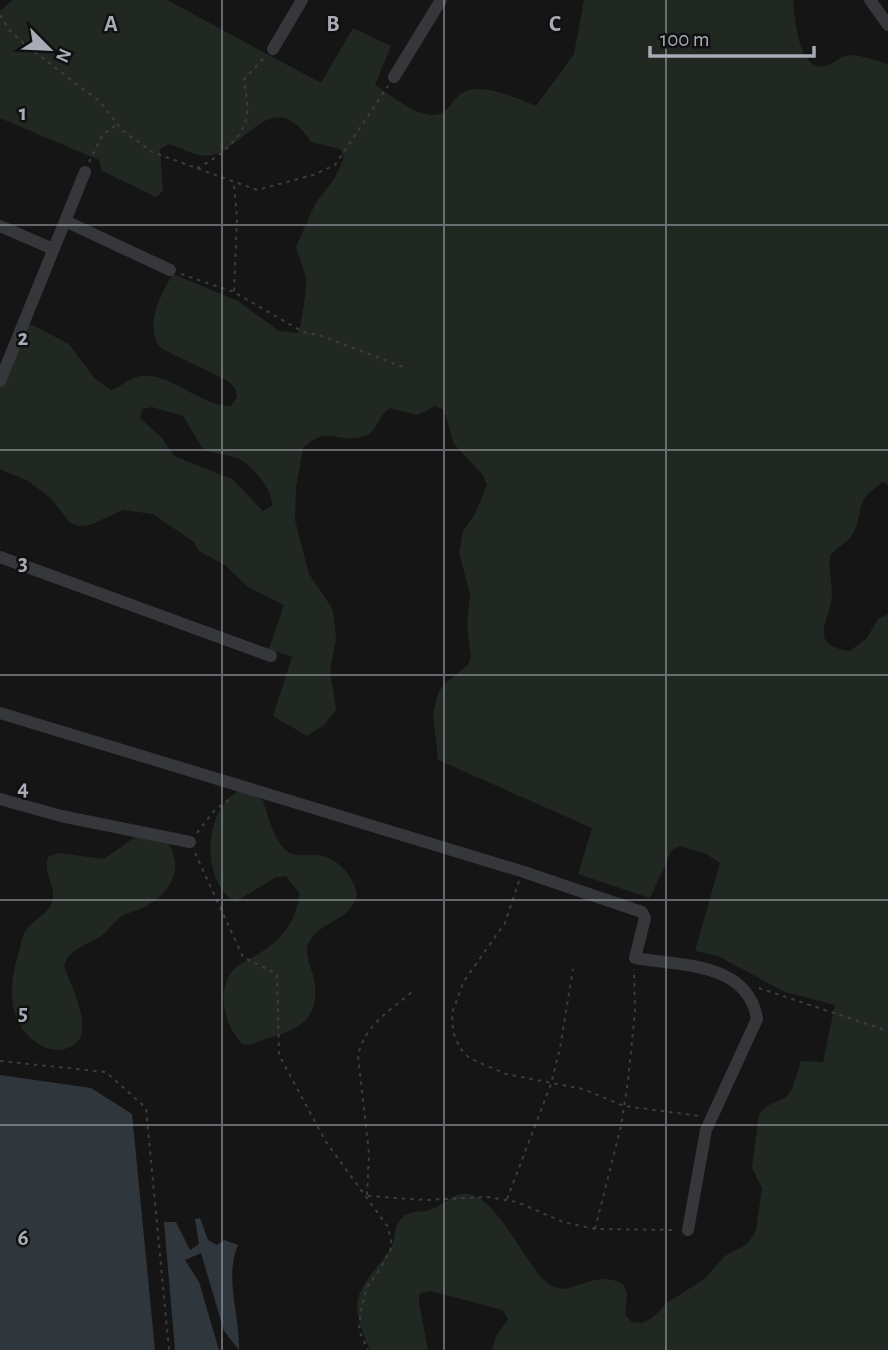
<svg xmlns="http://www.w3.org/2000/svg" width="888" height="1350" viewBox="0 0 888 1350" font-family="'Alegreya Sans',sans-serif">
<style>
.green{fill:#212822;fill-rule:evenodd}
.water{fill:#2f373d}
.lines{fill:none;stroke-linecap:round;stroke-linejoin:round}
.path{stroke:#3c3d41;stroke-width:2;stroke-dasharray:3.5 5;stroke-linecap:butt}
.minor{stroke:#36373b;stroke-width:12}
.grid{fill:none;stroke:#a8abb5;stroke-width:2;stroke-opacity:0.55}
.grid-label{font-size:23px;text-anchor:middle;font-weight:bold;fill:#a8abb5;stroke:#101011;stroke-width:5;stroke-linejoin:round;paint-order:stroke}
</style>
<rect width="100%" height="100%" fill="#151516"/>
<!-- green -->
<path class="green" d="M13 0H167L321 83 353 28 391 46 375 85C391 95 414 115 433 115 449 115 451 100 462 93 481 81 518 99 536 106L574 54 584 0H793C795 17 798 73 826 66 833 64 838 58 845 56 858 53 875 61 888 64V485L883 482C854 502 865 505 854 532 849 542 837 547 830 555 828 568 832 581 832 595 831 620 805 645 850 651L867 638 878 619 888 614V1350H492L496 1336 508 1320 503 1310 430 1291 420 1293 419 1302 428 1350H370C364 1336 357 1320 357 1304 358 1287 380 1264 390 1250 396 1240 393 1228 400 1220 408 1210 418 1213 429 1210 442 1207 453 1192 468 1194 496 1197 524 1261 544 1280 569 1305 589 1266 623 1284L627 1294 625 1315 632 1322 642 1323 652 1318 667 1303 704 1279 725 1256 744 1246 751 1239 756 1230 762 1188 752 1168 759 1114 767 1106 786 1097 792 1089 801 1061 823 1062 835 1005 785 992 718 956 695 951 720 863 706 854 680 846 672 850 650 898 578 874 592 828 438 760 433 714 438 693 444 684 468 665 471 656 467 626 470 594 459 553 463 531 475 514 487 485 482 474 454 444 444 410 435 406 418 415 390 408C378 415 378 431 365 436 340 445 326 424 303 448L296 488 295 520 309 574 332 608 334 618 336 639 330 670 336 710 324 725 307 736 273 716 292 657 269 649 284 605 248 587 226 566 199 551 194 542 153 514 123 510 90 525 79 526 70 523 51 498 28 481 0 469V388L26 322 69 344 95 379 111 390C121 387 130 377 141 376 171 372 201 407 231 406L237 397 235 388 228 381 162 349C143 329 160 295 173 274L238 301 279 331 298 333C301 328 307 288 306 281 305 270 299 258 296 247L315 204 335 178 344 158 340 149 311 142C275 87 252 139 216 154 199 160 183 148 168 144L160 149 163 191 156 197 102 171 99 160 0 118V11ZM152 407 183 416 203 449C215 455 230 454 241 460 254 467 273 491 272 506L263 511 232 479 174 456 162 438 140 418 143 409Z
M245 788 263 800C268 816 274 844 290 853 300 858 312 853 322 856 340 860 354 878 357 894 351 922 322 919 309 942 302 955 314 970 315 984 319 1024 293 1031 262 1040 254 1043 251 1046 242 1044 226 1027 216 995 231 973 237 964 249 960 258 954 281 941 298 920 299 893L286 876 276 877 235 902C199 880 203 803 245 788Z
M139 834 167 841C187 871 168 896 140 909 133 912 126 913 120 917 114 922 110 928 105 933 90 945 71 946 64 965 69 984 99 1035 70 1047 60 1052 49 1050 40 1045 7 1025 8 987 18 955 21 946 21 937 26 930 33 919 52 913 53 898 54 882 43 873 48 857L59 853 104 859Z"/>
<!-- water -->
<path class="water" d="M0 1075 91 1088 132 1114 155 1350H0Z
M200 1218 208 1240 217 1245 224 1240 238 1245C224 1277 240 1315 239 1350L224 1331 201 1253 185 1260 199 1282 219 1350H175L164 1222H176L190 1250 199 1244 195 1219Z"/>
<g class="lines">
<!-- path -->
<path class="path" d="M0 15 10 31 28 47 99 101 122 130 152 152 257 190 313 175 335 165 388 86
M89 162 103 134 118 124
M197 168C217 159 247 136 247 112 248 101 245 90 244 79L265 57
M181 274 234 292 303 332 319 335 403 367
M234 291 237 218 234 185
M197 833 213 812 232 797
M195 853 243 957 277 974 279 1055 326 1142 388 1227 392 1246 381 1268 367 1287 361 1310 359 1330 368 1350
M519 881 505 923 464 981 452 1013 453 1032 460 1048 469 1058 506 1074 583 1089 624 1106 700 1116
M759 988 888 1031
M0 1061 106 1072 146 1108 169 1350
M367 1195 369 1154 358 1056C364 1026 389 1011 412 992
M368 1196 425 1200 488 1197 517 1202 563 1222 595 1229 676 1230
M507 1199 551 1084 560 1048 573 969
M595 1229 621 1126 628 1081 635 1011 634 969"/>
<!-- minor -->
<path class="minor" d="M870 0 888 25
M273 49 302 0
M394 77 441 0
M65 221 170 270
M0 226 53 249
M0 381 85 172
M0 557 271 656
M0 713 521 871 642 912 645 918 635 958C681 966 748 962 757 1019L706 1130 688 1230
M0 799 61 816 190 842"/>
</g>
<!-- grid -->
<path class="grid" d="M222 0V1350M444 0V1350M666 0V1350M0 225H888M0 450H888M0 675H888M0 900H888M0 1125H888"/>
<g class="grid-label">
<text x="111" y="31">A</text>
<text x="333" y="31">B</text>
<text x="555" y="31">C</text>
<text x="23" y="120">1</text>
<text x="23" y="345">2</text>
<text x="23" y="570">3</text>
<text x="23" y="795">4</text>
<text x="23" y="1020">5</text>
<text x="23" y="1245">6</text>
</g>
<!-- north arrow -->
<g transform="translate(49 49) rotate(114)" stroke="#101011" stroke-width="5" paint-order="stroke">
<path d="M0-5L12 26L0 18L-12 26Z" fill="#a8abb5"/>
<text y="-10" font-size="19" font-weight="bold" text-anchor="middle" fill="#a8abb5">N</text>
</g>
<!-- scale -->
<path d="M650 46v10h164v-10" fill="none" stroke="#a8abb5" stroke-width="3.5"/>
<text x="660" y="46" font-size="21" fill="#a8abb5" stroke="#101011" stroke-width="5" paint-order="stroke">100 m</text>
</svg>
